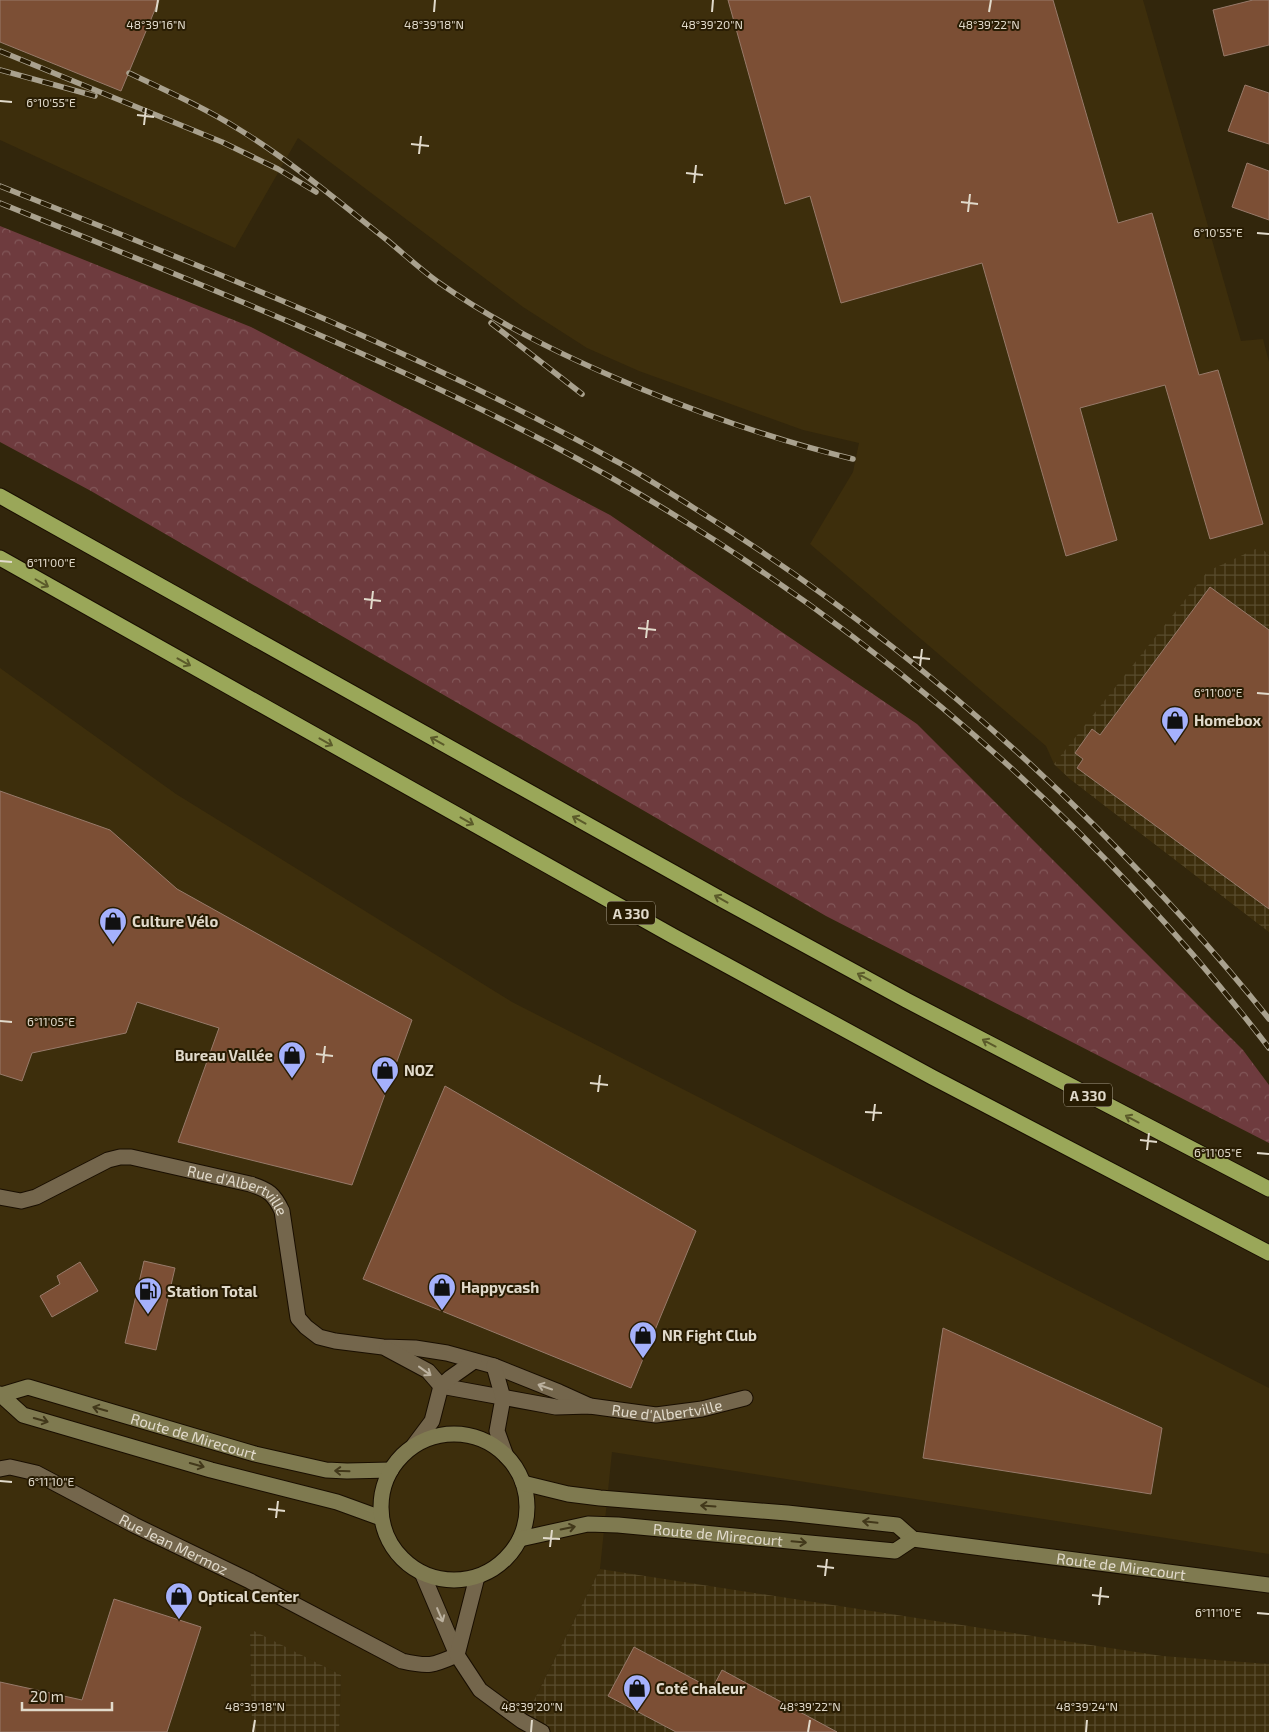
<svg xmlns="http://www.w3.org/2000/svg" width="1269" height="1732" viewBox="0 0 1269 1732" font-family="'Exo 2',sans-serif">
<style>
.built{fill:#3d2e0c}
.industrial{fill:url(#industrial-grid)}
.forest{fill:url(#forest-crowns)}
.building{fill:#7c4f35;stroke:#977a6a}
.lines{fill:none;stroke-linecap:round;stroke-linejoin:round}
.street-casing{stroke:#190e00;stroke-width:17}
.secondary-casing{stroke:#190e00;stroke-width:17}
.highway-casing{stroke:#190e00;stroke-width:17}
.street{stroke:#74664c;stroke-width:15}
.secondary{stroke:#7f7a50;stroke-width:15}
.highway{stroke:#9aa759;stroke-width:15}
.rail-casing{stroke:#a9a18e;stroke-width:5.5}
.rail{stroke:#281c03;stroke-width:4;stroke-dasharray:11;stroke-linecap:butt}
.oneway{stroke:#5b5b2a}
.oneway2{stroke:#bbb19f}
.oneway3{stroke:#42381a}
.ticks{fill:none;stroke:#e1dacb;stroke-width:2}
.labels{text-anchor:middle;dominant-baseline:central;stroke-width:4;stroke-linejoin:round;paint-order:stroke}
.shield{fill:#281c03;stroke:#aaa18f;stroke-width:1}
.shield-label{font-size:14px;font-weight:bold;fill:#e1dacb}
.poi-label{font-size:15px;font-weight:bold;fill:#e1dacb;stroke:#281c03;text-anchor:start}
.street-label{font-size:15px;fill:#e1dacb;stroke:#281c03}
.ticks-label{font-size:12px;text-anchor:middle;fill:#e1dacb;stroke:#281c03;stroke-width:4;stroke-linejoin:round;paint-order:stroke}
</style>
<defs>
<pattern id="industrial-grid" width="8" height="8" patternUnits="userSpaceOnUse" patternTransform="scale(1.25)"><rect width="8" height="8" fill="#3d2e0c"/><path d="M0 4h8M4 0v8" fill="none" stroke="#594c2e"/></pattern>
<pattern id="forest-crowns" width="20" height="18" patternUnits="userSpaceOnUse" patternTransform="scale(1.25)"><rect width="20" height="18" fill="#6e3b3e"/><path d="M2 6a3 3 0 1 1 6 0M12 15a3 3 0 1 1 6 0" fill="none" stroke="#825759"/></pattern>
</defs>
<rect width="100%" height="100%" fill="#32260c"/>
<!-- built -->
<path class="built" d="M0 0H1143L1241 341 1263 339 1269 362V932L1070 779 1054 764 1046 746 810 544 853 472 859 443 803 430 639 371 587 348 523 307 298 138 235 248 0 140Z
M0 668 176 794 512 1002 1269 1388V1554L612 1452 600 1569 518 1732H339L341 1675 250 1630 252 1732H0Z"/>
<!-- industrial -->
<path class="industrial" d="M1260 547 1269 555V932L1070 779 1054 764 1208 571Z
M600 1569 1162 1656 1269 1664V1732H518Z
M250 1629 341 1675 339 1732H252Z"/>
<!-- forest -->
<path class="forest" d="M0 226 251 327 610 515 917 724 1243 1050 1269 1085V1143L826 916 91 491 0 442Z"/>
<!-- building -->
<path class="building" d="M0 0H159L121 91 0 42Z
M728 0H1053L1118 223 1152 213 1199 375 1218 370 1263 524 1210 539 1165 385 1080 408 1117 540 1066 556 982 263 841 303 810 196 785 204Z
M1253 0H1269V45L1224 56 1213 10Z
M1245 85 1269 93V144L1228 131Z
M1247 163 1269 171V220L1232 207Z
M1210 587 1269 630V909L1077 768 1083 759 1075 753 1092 729 1100 735Z
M0 791 110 830 177 889 412 1020 352 1185 178 1142 219 1028 137 1002 126 1033 32 1053 22 1081 0 1074Z
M445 1086 696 1231 631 1388 363 1279Z
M144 1261 175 1268 156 1350 125 1343Z
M80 1262 98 1291 52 1317 40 1296 60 1284 57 1276Z
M943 1328 1162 1428 1151 1494 923 1458Z
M114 1599 201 1627 167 1732H0V1682L82 1700Z
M634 1647 712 1689 722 1670 837 1732H676L608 1696Z"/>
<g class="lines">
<!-- street casing -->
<g class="street-casing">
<g id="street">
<path id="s1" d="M0 1197 21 1201 36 1197 108 1160 120 1157H131L250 1184C269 1190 274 1194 282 1211L298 1318 306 1327 319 1337 335 1341 383 1347 415 1348 447 1353 494 1366 559 1392 590 1406"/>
<path id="s2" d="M387 1349 428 1371 441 1386 556 1407 590 1406 656 1415 702 1409 745 1398"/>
<path d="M494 1366 503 1398 497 1431 506 1456"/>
<path d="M414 1445 432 1421 441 1386 450 1378 474 1361"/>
<path id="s3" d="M0 1469 10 1467 36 1473 134 1525 250 1581 402 1661C429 1667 432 1666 457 1655"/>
<path d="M423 1575 457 1655 480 1690 522 1721 542 1732"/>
<path d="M457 1655 477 1577"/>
</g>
</g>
<!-- secondary casing -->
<g class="secondary-casing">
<g id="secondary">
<path d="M0 1394 23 1415 211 1470 337 1502 381 1518"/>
<path id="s4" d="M1 1395 28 1387 255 1454 326 1470 347 1471 391 1470"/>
<circle cx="454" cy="1507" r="73"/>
<path id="s5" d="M523 1483 568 1494 600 1498 787 1513 897 1525 913 1539 1269 1585"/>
<path id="s6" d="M520 1539 588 1524 618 1525 895 1551 913 1539"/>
</g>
</g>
<!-- highway casing -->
<g class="highway-casing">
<path id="highway" d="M0 496 719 898 906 1000 1269 1189
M0 558 673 936 932 1077 1269 1253"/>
</g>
<!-- street -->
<use href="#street" class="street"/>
<!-- secondary -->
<use href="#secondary" class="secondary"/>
<!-- highway -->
<use href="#highway" class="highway"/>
<!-- rail casing -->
<g class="rail-casing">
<path id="rail" d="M0 51 222 142 278 169 316 192
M0 70 95 96
M129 73C167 91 205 108 240 130 292 162 339 202 387 240 404 254 420 269 438 282 502 327 572 360 644 390 715 419 779 441 853 459
M0 186C208 269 418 351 614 460 641 474 667 491 694 508 839 598 972 704 1093 824 1155 886 1214 950 1269 1019
M0 203C185 278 371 351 548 443 827 590 1077 798 1269 1048
M491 323 582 394"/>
</g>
<!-- rail -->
<use href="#rail" class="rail"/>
</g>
<!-- one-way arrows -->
<defs><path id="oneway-shaft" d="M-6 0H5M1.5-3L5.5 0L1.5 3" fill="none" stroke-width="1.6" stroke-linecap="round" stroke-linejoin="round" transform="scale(1.25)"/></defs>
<g class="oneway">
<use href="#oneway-shaft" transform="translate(42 583) rotate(30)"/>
<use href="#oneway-shaft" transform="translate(184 662) rotate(29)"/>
<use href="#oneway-shaft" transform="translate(437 741) rotate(-151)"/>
<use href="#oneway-shaft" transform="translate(326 742) rotate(29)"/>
<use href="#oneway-shaft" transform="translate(579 820) rotate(-151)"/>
<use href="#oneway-shaft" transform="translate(467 821) rotate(29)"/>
<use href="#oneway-shaft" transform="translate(721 899) rotate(-151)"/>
<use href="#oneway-shaft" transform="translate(864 977) rotate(-152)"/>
<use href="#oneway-shaft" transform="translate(989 1043) rotate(-152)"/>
<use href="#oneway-shaft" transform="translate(1132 1119) rotate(-152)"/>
</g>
<g class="oneway2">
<use href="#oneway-shaft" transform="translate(425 1371) rotate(36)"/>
<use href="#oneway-shaft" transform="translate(545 1387) rotate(-161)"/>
<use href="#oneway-shaft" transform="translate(440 1615) rotate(67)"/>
</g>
<g class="oneway3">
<use href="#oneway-shaft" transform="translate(100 1409) rotate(-164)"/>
<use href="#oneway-shaft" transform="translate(41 1420) rotate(16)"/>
<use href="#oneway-shaft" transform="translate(197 1465) rotate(16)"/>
<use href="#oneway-shaft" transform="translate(342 1471) rotate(-178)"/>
<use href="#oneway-shaft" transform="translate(708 1506) rotate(-176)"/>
<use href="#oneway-shaft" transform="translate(870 1522) rotate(-174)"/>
<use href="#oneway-shaft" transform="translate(568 1528) rotate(-12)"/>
<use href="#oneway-shaft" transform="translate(799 1542) rotate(5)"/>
</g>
<!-- ticks -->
<path class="ticks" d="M156 12 158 0M434 12 435 0M712 12 713 0M989 12 991 0M0 101 12 102M137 115 154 117M144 125 146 108M411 144 429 146M419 154 421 136M686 173 703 175M694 183 696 165M961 202 978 204M968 212 970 194M1257 233 1269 234M0 561 12 562M364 599 381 601M371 609 373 591M638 628 656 630M646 638 648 620M913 657 930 659M920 666 922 649M1257 693 1269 694M0 1021 12 1022M316 1054 333 1056M323 1063 325 1046M590 1083 608 1085M598 1092 600 1075M865 1112 882 1113M873 1121 875 1104M1140 1140 1157 1142M1147 1150 1149 1133M1257 1153 1269 1154M0 1481 12 1482M268 1509 285 1511M276 1518 278 1501M543 1538 560 1539M550 1547 552 1530M817 1566 834 1568M825 1576 827 1559M1092 1595 1109 1597M1099 1605 1101 1587M1257 1613 1269 1614M253 1732 255 1720M531 1732 532 1720M808 1732 810 1720M1086 1732 1087 1720"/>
<!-- icons -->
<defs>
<g id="shop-pin" transform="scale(1.4375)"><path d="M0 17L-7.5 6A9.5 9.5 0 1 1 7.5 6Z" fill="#a5b1fc" stroke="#281c03"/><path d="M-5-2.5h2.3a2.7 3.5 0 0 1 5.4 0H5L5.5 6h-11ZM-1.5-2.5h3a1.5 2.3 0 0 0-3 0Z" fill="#111"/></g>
<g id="fuel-pin" transform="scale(1.4375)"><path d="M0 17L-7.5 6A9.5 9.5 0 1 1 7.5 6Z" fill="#a5b1fc" stroke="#281c03"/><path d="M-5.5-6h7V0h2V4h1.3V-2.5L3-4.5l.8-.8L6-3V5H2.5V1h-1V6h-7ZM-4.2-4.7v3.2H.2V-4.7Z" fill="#111"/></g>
</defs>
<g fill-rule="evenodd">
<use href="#shop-pin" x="1175" y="720"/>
<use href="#shop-pin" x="113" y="921"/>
<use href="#shop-pin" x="292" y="1055"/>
<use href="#shop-pin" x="385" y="1070"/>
<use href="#shop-pin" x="442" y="1287"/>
<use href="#fuel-pin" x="148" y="1291"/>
<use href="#shop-pin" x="643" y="1335"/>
<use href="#shop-pin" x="179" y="1596"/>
<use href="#shop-pin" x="637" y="1688"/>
</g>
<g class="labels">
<!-- shield labels -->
<g class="shield">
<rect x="607" y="901.5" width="48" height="23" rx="4"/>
<rect x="1064" y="1083.5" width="48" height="23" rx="4"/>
</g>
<g class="shield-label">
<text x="631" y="913">A 330</text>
<text x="1088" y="1095">A 330</text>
</g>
<!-- poi labels -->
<g class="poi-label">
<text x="1194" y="720">Homebox</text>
<text x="132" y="921">Culture Vélo</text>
<text x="273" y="1055" text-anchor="end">Bureau Vallée</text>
<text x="404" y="1070">NOZ</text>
<text x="461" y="1287">Happycash</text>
<text x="167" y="1291">Station Total</text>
<text x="662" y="1335">NR Fight Club</text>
<text x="198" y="1596">Optical Center</text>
<text x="656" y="1688">Coté chaleur</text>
</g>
<!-- street labels -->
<g class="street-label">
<text stroke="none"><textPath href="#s1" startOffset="255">Rue d'Albertville</textPath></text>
<text stroke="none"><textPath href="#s2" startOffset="295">Rue d'Albertville</textPath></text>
<text stroke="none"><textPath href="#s4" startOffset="201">Route de Mirecourt</textPath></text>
<text stroke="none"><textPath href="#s6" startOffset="200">Route de Mirecourt</textPath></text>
<text stroke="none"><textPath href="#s3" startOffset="192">Rue Jean Mermoz</textPath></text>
<text stroke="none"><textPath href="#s5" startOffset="608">Route de Mirecourt</textPath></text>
</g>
</g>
<g class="ticks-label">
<text x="156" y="29">48°39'16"N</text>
<text x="434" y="29">48°39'18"N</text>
<text x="712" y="29">48°39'20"N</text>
<text x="989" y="29">48°39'22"N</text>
<text x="51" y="107">6°10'55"E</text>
<text x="1218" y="237">6°10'55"E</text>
<text x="51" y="567">6°11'00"E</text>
<text x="1218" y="697">6°11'00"E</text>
<text x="51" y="1026">6°11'05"E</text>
<text x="1218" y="1157">6°11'05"E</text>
<text x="51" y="1486">6°11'10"E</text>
<text x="1218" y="1617">6°11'10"E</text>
<text x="255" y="1711">48°39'18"N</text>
<text x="532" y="1711">48°39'20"N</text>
<text x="810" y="1711">48°39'22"N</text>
<text x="1087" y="1711">48°39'24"N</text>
</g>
<!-- scale -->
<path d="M22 1702v8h90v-8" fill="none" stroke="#e1dacb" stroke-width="2.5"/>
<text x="30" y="1702" font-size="15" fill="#e1dacb" stroke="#281c03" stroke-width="4" paint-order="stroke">20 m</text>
</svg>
